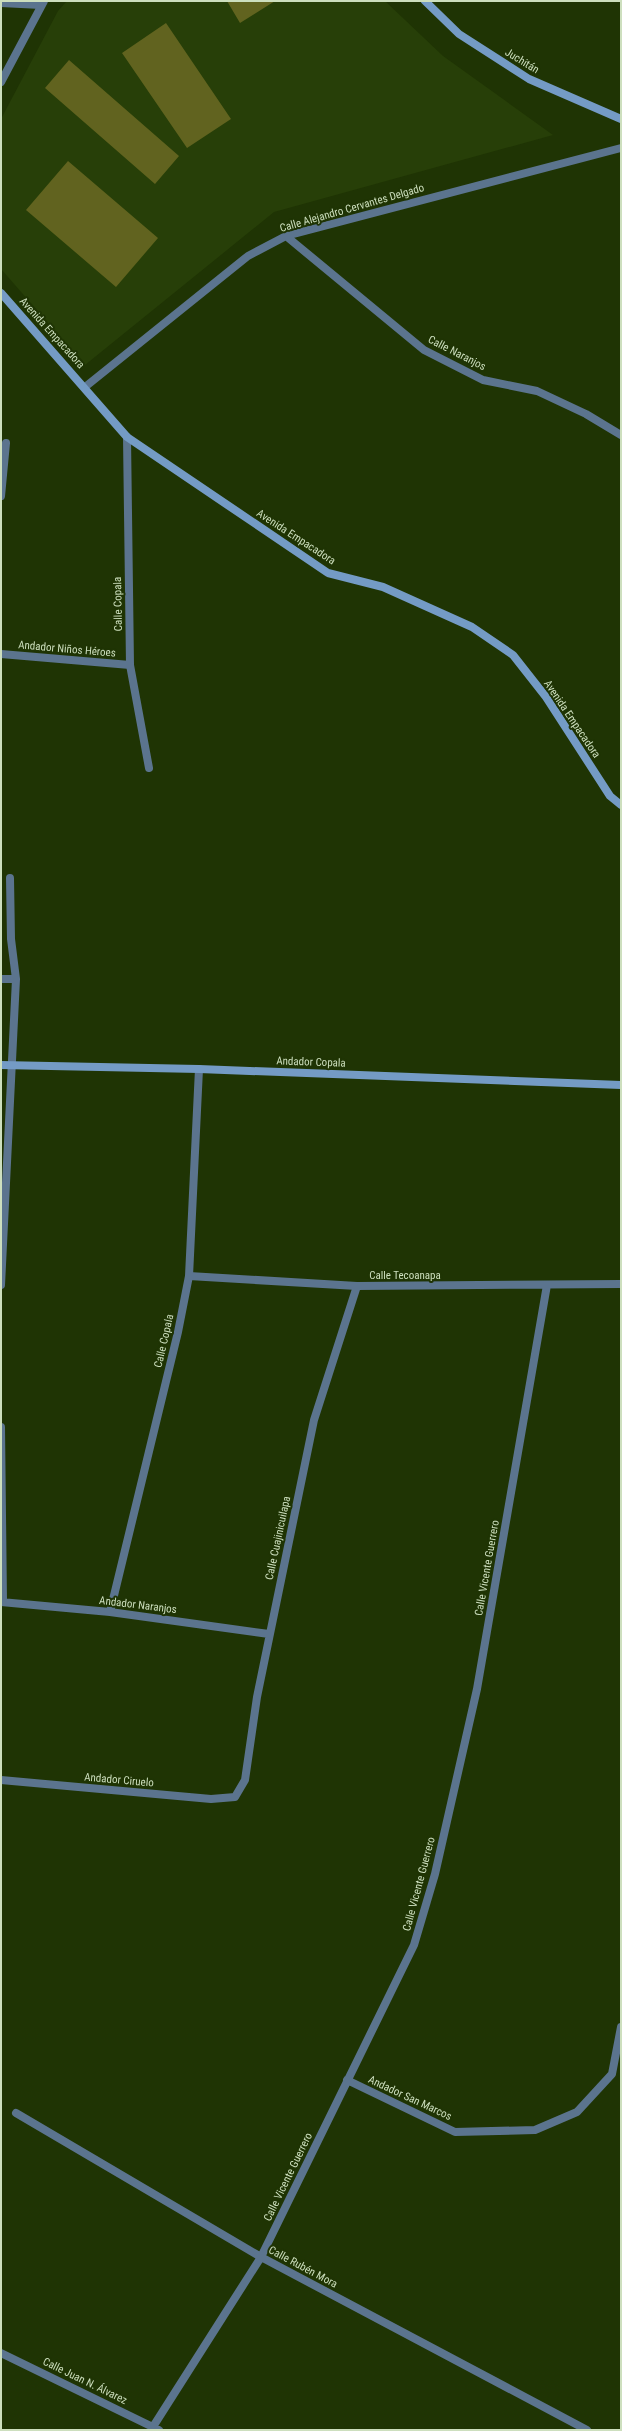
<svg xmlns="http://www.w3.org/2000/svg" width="622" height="2431" viewBox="0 0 622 2431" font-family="'Roboto Condensed',sans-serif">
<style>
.built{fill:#273f08}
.building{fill:#61631f}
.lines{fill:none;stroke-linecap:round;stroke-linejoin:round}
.street{stroke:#5b748e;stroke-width:8}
.secondary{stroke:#749bc5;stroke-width:8}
.labels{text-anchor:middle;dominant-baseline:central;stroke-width:4;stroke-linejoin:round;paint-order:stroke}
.street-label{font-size:11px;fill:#cddfbe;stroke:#1f3404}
</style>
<rect width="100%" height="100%" fill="#1f3404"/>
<!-- built -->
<path class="built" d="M67 1H385L443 56 553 135 274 212 85 365 1 269V119L58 11Z"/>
<!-- building -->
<path class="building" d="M227 1H275L240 23Z
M166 23 231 119 187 148 122 53Z
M69 60 179 156 155 184 45 88Z
M68 161 158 238 116 287 26 210Z"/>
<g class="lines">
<!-- street -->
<path class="street" d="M1 3 41 5
M1 82 44 1
M286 236 424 350 483 380 537 391 586 414 621 435
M85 387 248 256 286 236 621 148
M127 437 130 665 149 768
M1 496 6 443
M1 654 130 665
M1 979H16
M189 1276 357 1286 621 1284
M1 1285 16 979 11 939 10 878
M1 1427 3 1602
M1 1602 110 1612 269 1634
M110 1612 178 1332 189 1276 199 1069
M1 1780 211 1799 235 1797 245 1780 257 1697 314 1420 357 1286
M347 2080 455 2132 535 2130 577 2112 612 2074 621 2027
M16 2113 261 2257 587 2430
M1 2353 159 2430
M151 2430 261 2257 414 1945 435 1874 477 1689 547 1285"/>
<!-- secondary -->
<path class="secondary" d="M425 1 459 34 529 79 621 119
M1 293 127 437 328 573 383 587 472 627 513 655 546 697 610 796 621 805
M1 1065 199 1069 621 1085"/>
</g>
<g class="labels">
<!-- street labels -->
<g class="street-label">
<text transform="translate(522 61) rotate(31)">Juchitán</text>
<text transform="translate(352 208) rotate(-16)">Calle Alejandro Cervantes Delgado</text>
<text transform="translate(52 333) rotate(48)">Avenida Empacadora</text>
<text transform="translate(457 353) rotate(27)">Calle Naranjos</text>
<text transform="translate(296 537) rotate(33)">Avenida Empacadora</text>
<text transform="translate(118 604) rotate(-91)">Calle Copala</text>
<text transform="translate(67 649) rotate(5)">Andador Niños Héroes</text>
<text transform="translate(572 719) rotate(56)">Avenida Empacadora</text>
<text transform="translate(311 1062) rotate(2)">Andador Copala</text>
<text x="405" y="1275">Calle Tecoanapa</text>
<text transform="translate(164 1341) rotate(-77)">Calle Copala</text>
<text transform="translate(278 1538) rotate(-78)">Calle Cuajinicuilapa</text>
<text transform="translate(487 1568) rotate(-80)">Calle Vicente Guerrero</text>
<text transform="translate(138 1605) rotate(7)">Andador Naranjos</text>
<text transform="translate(119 1780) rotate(5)">Andador Ciruelo</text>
<text transform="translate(419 1884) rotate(-75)">Calle Vicente Guerrero</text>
<text transform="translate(410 2098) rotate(25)">Andador San Marcos</text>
<text transform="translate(288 2177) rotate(-64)">Calle Vicente Guerrero</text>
<text transform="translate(303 2267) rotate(28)">Calle Rubén Mora</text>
<text transform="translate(85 2381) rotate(26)">Calle Juan N. Álvarez</text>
</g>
</g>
<!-- border -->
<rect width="622" height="2431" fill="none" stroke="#cddfbe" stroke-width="4"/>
</svg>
